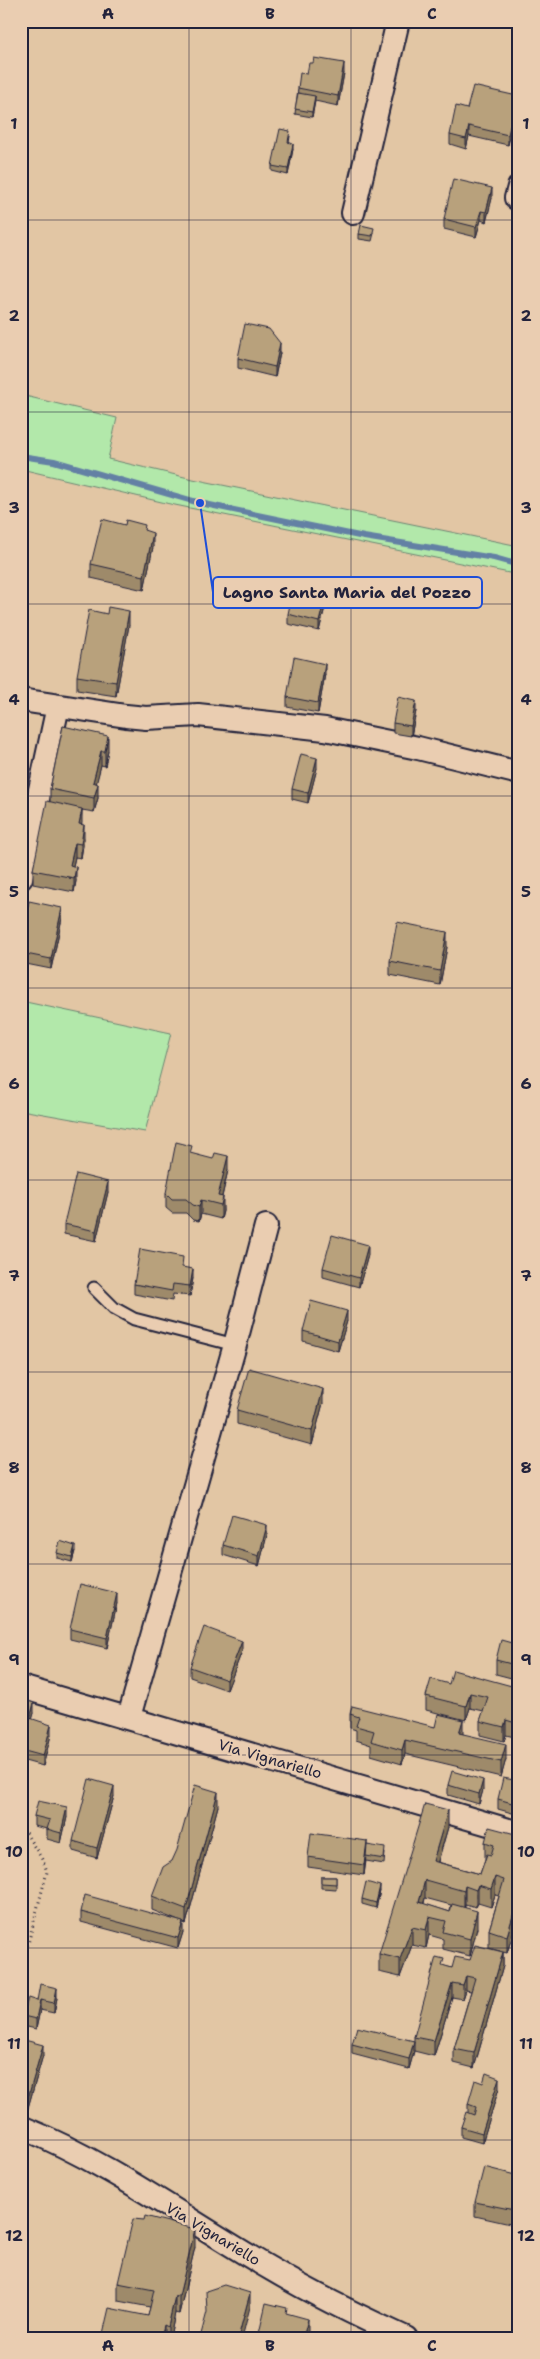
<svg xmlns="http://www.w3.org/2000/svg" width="540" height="2359" viewBox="0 0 540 2359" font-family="'Shantell Sans',sans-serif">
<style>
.green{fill:#b2e8aa;stroke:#6a8572}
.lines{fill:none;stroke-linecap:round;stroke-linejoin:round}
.stream{stroke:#6380a4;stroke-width:6}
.service-casing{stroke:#22223b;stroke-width:15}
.minor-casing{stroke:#22223b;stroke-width:26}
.path{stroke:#22223b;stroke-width:3;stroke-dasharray:1 4;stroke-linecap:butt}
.service{stroke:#eacdb1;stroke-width:11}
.minor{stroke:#eacdb1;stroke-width:22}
.wall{fill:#9e8a6b;stroke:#22223b;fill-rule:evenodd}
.shaded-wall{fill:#817157;stroke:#22223b}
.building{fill:#b8a17c;stroke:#22223b}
.grid{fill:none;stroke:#22223b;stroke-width:1;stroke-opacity:0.55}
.labels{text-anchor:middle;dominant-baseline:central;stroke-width:5;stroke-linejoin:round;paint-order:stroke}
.street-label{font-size:15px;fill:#22223b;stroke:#eacdb1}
.leader{fill:none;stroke:#1d4ed8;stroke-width:2}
.callout-dot{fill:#1d4ed8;stroke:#eacdb1;stroke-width:2}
.callout{fill:#eacdb1;stroke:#1d4ed8;stroke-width:2}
.callout-label{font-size:16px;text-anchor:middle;font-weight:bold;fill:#22223b}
.neatline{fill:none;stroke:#22223b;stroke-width:2}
.grid-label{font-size:16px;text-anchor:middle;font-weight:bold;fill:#22223b}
</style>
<rect width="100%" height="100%" fill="#e2c6a4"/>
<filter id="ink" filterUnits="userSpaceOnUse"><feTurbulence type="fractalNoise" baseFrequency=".02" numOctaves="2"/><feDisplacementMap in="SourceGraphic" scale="10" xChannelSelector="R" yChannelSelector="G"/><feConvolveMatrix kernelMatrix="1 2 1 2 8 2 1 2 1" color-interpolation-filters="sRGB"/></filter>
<g filter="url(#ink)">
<!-- green -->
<path class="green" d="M21 395 117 418 108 459 193 479 519 546V575L170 504 21 469Z
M21 1001 171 1033 145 1132 21 1110Z"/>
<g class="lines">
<!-- stream -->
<path class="stream" d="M21 456 54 461 200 503 364 537 494 558 519 565"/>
<!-- service casing -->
<g class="service-casing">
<path id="service" d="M94 1288 114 1308 134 1319 235 1345"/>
</g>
<!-- minor casing -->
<g class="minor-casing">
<path id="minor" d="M516 198 519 187
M353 213 398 21
M21 700 126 716 146 718 198 715 325 729 418 748 519 773
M21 878 58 706
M21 1687 519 1833
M129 1717 235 1345 266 1226
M21 2127C110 2163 188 2221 271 2269 315 2295 360 2317 406 2338"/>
</g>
<!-- path -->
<path class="path" d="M21 1970 47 1872C43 1856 31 1845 25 1830"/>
<!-- service -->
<use href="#service" class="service"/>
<!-- minor -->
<use href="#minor" class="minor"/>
</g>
<!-- wall -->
<path class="wall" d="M344 73 338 106 315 101 312 117 295 114 298 88 307 74Z
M517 106 508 145 469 136 466 149 450 144V135L467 109Z
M290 136 289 143 293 149 288 175 272 171V166Z
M492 198 486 222 481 220 476 237 444 229V219Z
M519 229V265L514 264V250Z
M374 233 372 241 359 239V234Z
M280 353 275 377 238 368V358Z
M145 530 153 547 144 590 91 578V564Z
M327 599 319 631 288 624V614Z
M129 625 116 696 77 690V676Z
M325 674 318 713 287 707V697Z
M416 711 411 736 393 733V723Z
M63 726 108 750 105 766 101 765 96 783 98 798 94 812 82 810 81 824 84 839 81 858 75 857 73 866 76 881 74 892 33 884V870L50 802V789Z
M317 768 308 803 292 799V789Z
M62 918 51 969 21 963V940Z
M447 947 440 985 390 975V961Z
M192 1154 228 1170 222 1197 223 1211 221 1219 201 1214 199 1221 193 1220 186 1213H172L166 1208V1193Z
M108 1192 96 1241 64 1234V1224Z
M368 1255 359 1287 323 1277V1268Z
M193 1278 190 1296 173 1294 172 1301 134 1294V1284Z
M347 1321 338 1351 303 1341V1331Z
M323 1403 312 1445 237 1424V1410Z
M267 1535 259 1566 223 1555V1545Z
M75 1551 72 1562 57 1558V1553Z
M117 1603 107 1648 70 1639V1629Z
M519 1645V1680L496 1674V1660Z
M242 1651 227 1690 190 1677V1667Z
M449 1684 519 1688V1738L506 1735 504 1741 480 1735V1721L484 1711 470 1708 466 1720 426 1710V1696Z
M21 1696 26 1701 34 1713 32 1719 51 1735 43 1766 21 1760Z
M350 1714 435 1727 463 1734 506 1759 501 1777 405 1754 402 1764 371 1755V1745L356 1740V1730L350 1728Z
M519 1766V1815L498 1809V1799L514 1780Z
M448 1785 483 1790 479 1804 448 1795Z
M114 1796 97 1858 73 1851V1841Z
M218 1806 186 1924 152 1910V1896L172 1861Z
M34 1816 67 1817 61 1843 47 1839V1829L34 1826Z
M448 1827 438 1862 480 1874 485 1859V1842L519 1835V1913L507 1953 503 1952V1966L474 2068 454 2063V2049L471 1991 466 1990 463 1999 452 1997 434 2056 414 2051 409 2069 352 2054V2044L414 2041V2037L444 1966 452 1968 470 1960 500 1951 489 1948V1930L499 1896 495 1895 491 1907 478 1903 476 1907 465 1904V1907L477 1928 470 1956 443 1949V1939L429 1935 426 1948 412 1945 400 1977 379 1972V1954ZM425 1898 451 1905 450 1912 424 1904Z
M367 1845 385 1853 384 1864 366 1861 364 1875 308 1867V1857Z
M321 1877H336V1889L321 1888Z
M380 1891 376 1908 362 1904V1899Z
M81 1912 183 1932 178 1948 81 1922Z
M57 1998 54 2013 40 2010 36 2029 23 2026V2016L37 2001Z
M21 2039 43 2055 25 2118 21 2117Z
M483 2083 499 2088 482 2143 461 2137V2127L468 2113V2104Z
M519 2176V2226L475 2216V2202Z
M195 2247 179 2314 175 2313 170 2338H102L148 2316 150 2307 118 2301V2283Z"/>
<!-- shaded-wall -->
<path class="shaded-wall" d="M344 63V73L338 106V96Z
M315 96V101L312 117V112Z
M517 96V106L508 145V135Z
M469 126V136L466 149V139Z
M293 144V149L288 175V169Z
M492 188V198L486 222V212Z
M481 211V220L476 237V227Z
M280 343V353L275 377V367Z
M153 533V547L144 590V576Z
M327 589V599L319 631V622Z
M129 611V625L116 696V682Z
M325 664V674L318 713V703Z
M416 701V711L411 736V726Z
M108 736V750L105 766V751Z
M101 751V765L93 797V782Z
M317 758V768L308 803V793Z
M98 784V798L94 812V798Z
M82 809V823L79 838V824Z
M84 825V839L81 858V844Z
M75 843V857L70 879V865Z
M76 867V881L74 892V878Z
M62 908V918L51 969V959Z
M447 932V947L440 985V971Z
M228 1156V1170L220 1205 218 1196Z
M108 1182V1192L96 1241V1231Z
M223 1197V1211L221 1219V1205Z
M201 1200V1214L199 1221V1207Z
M368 1245V1255L359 1287V1278Z
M193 1269V1278L190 1296V1286Z
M347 1311V1321L338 1351V1341Z
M23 1343V1357L21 1368V1354Z
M323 1389V1403L312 1445V1431Z
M267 1525V1535L259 1566V1556Z
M75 1546V1551L72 1562V1557Z
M117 1593V1603L107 1648V1638Z
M242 1641V1651L227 1690V1680Z
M470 1693V1708L466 1720V1706Z
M34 1703V1713L30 1728V1718Z
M463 1720V1734L459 1733Z
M506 1720V1735L504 1741V1727Z
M51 1725V1735L43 1766V1756Z
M405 1740V1754L402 1764V1750Z
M506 1744V1759L501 1777V1762Z
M483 1780V1790L479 1804V1794Z
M114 1786V1796L97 1858V1848Z
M218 1792V1806L186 1924V1909Z
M67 1807V1817L61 1843V1833Z
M448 1810V1827L433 1878V1861Z
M367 1841V1850L366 1856 364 1875V1865Z
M495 1877V1895L491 1907V1889Z
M425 1880V1898L419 1920V1902Z
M478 1885V1903L476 1907V1890Z
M380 1886V1891L376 1908V1903Z
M465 1886V1904L464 1909V1891Z
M519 1895V1913L507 1953V1936Z
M477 1911V1928L470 1956V1939Z
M429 1917V1935L426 1948V1930Z
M183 1922V1932L178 1948V1938Z
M412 1927V1945L400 1977V1959Z
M503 1952V1966L474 2068V2053Z
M466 1976V1990L463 1999V1985Z
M452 1983V1997L434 2056V2041Z
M57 1988V1998L54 2013V2003Z
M40 2000V2010L36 2029V2019Z
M414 2041V2051L409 2069V2059Z
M43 2045V2055L25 2118V2108Z
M499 2078V2088L482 2143V2133Z
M195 2229V2247L179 2314V2296Z
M250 2293V2307L242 2338H238Z
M175 2296V2313L170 2338H168V2327Z
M308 2319V2333L306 2338H303Z
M164 2325V2338H161Z"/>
<!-- building -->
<path class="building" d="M314 58 344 63 338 96 298 88 300 73 307 74 309 63H313Z
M473 86 517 96 508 135 469 126 466 139 450 135 456 106 467 109Z
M298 93 315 96 312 112 295 109Z
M280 129 290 131 288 142 293 144 288 169 272 166Z
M453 179 492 188 486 212 481 211 476 227 444 219Z
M361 225 374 228 372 236 359 234Z
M519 229V251L514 250Z
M245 324 269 329 280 343 275 367 238 358Z
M102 519 125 525 126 520 145 525 144 530 153 533 144 576 91 564Z
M295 581 327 589 319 622 288 614Z
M108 607 129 611 116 682 77 676 89 610 107 614Z
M294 657 325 664 318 703 287 697Z
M398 697 416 701 411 726 393 723Z
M63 726 108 736 105 751H101L93 782 98 784 94 798 50 789Z
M301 754 317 758 308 793 292 789Z
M47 801 82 809 79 824 84 825 81 844 75 843 70 865 76 867 74 878 33 870Z
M29 901 62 908 51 959 21 953V940Z
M397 922 447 932 440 971 390 961Z
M176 1142 192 1146 190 1153 213 1159 215 1153 228 1156 218 1196 223 1197 221 1205 201 1200 199 1207 193 1205 186 1199H172L166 1193Z
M76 1174 108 1182 96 1231 64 1224Z
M332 1235 368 1245 359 1278 323 1268Z
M140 1249 183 1257 182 1267 193 1269 190 1286 173 1284 172 1291 134 1284Z
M311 1301 347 1311 338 1341 303 1331Z
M21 1343H23L21 1354Z
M249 1368 323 1389 312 1431 237 1410Z
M232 1515 267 1525 259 1556 223 1545Z
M60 1541 75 1546 72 1557 57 1553Z
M80 1584 117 1593 107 1638 70 1629Z
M204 1627 242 1641 227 1680 190 1667Z
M501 1640 519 1645V1666L496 1660Z
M453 1670 519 1688V1724L506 1720 504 1727 480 1721 488 1697 470 1693 466 1706 426 1696 431 1679 449 1684Z
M21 1696 26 1697 25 1700 34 1703 30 1718 51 1725 43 1756 21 1750Z
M352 1706 435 1727 438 1714 463 1720 459 1733 506 1744 501 1762 405 1740 402 1750 371 1741 374 1731 356 1726 359 1717 350 1714Z
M519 1766V1805L498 1799 503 1778 514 1780Z
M452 1771 483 1780 479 1794 448 1785Z
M89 1779 114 1786 97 1848 73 1841Z
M195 1785 218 1792 186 1909 152 1896 163 1867 172 1861 177 1850Z
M38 1801 67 1807 61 1833 47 1829 50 1820 34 1816Z
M425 1804 448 1810 433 1861 480 1874 487 1854 491 1855 494 1845 485 1842 489 1827 519 1835V1895L507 1936 489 1930 504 1880 495 1877 491 1889 478 1885 476 1890 465 1886 464 1891 425 1880 419 1902 450 1912 452 1904 477 1911 470 1939 443 1932 446 1921 429 1917 426 1930 412 1927 400 1959 379 1954Z
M311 1833 367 1841 364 1865 308 1857Z
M367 1845 385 1848 384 1859 366 1856Z
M321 1877H336V1884L321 1883Z
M366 1882 380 1886 376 1903 362 1899Z
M85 1895 183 1922 178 1938 81 1912Z
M475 1945 503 1952 474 2053 454 2049 475 1978 466 1976 463 1985 452 1983 434 2041 414 2037 436 1957 444 1959 442 1965 452 1968 455 1957 470 1960Z
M40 1984 57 1988 54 2003 40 2000 36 2019 23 2016 28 1998 37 2001Z
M357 2027 414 2041 409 2059 352 2044Z
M21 2039 43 2045 25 2108 21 2107Z
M486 2073 499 2078 482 2133 461 2127 466 2112 474 2115 476 2107 468 2104 475 2080 483 2083Z
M484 2167 519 2176V2211L475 2202Z
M145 2216 195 2229 179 2296H175L168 2327 164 2325 161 2337 166 2338H102L109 2308 148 2316 154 2290 118 2283 133 2219 144 2220Z
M224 2285 250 2293 238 2338H200L207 2312 206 2291Z
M266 2303 287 2308 286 2313 308 2319 303 2338H258Z"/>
</g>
<!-- grid -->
<path class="grid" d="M189 21V2338M351 21V2338M21 220H519M21 412H519M21 604H519M21 796H519M21 988H519M21 1180H519M21 1372H519M21 1564H519M21 1755H519M21 1948H519M21 2140H519"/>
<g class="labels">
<!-- street labels -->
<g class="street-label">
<text transform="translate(270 1759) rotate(16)">Via Vignariello</text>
<text transform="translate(213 2234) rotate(31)">Via Vignariello</text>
</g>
</g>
<!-- callouts -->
<path class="leader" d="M200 503L213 592"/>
<circle class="callout-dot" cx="200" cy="503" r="5"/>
<rect class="callout" x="213" y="577" width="269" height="31" rx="5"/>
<g class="callout-label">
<text x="347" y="598">Lagno Santa Maria del Pozzo</text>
</g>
<!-- margin -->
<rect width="540" height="2359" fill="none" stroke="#eacdb1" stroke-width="55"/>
<rect x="28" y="28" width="484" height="2304" class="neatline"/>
<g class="grid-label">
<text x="108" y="19">A</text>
<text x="270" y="19">B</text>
<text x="432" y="19">C</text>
<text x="14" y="129">1</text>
<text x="526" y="129">1</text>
<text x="14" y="321">2</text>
<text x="526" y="321">2</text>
<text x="14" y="513">3</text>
<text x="526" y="513">3</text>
<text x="14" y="705">4</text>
<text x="526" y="705">4</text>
<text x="14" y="897">5</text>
<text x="526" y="897">5</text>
<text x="14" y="1089">6</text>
<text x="526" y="1089">6</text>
<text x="14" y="1281">7</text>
<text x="526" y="1281">7</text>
<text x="14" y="1473">8</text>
<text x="526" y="1473">8</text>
<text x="14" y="1665">9</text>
<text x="526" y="1665">9</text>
<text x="14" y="1857">10</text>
<text x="526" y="1857">10</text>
<text x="14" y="2049">11</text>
<text x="526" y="2049">11</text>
<text x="14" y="2241">12</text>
<text x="526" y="2241">12</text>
<text x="108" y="2351">A</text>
<text x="270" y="2351">B</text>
<text x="432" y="2351">C</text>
</g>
</svg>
